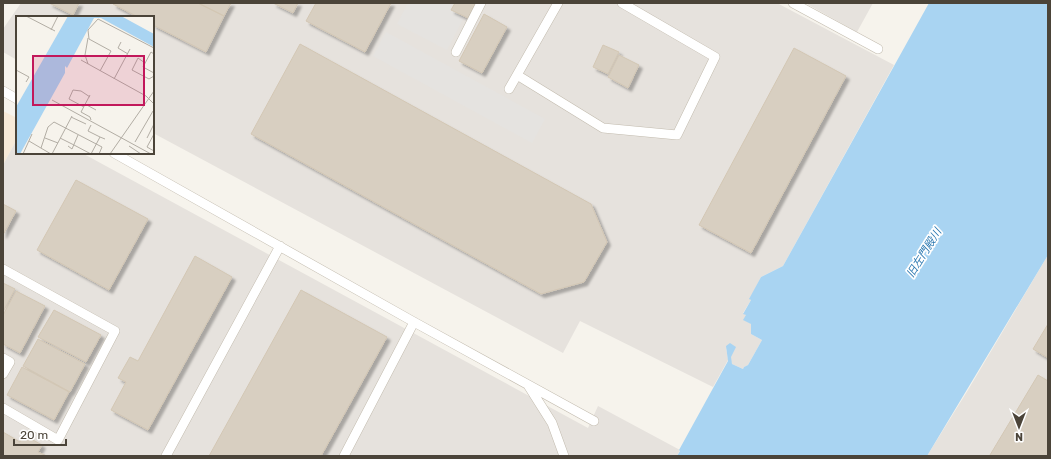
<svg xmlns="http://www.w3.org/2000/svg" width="1051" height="459" viewBox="0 0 1051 459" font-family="Rubik,'Noto Sans JP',sans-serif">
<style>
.commercial{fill:#f7ead8}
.industrial{fill:#e6e2dd}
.parking{fill:#e5e3e0}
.water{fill:#a9d4f2}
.building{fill:#d8cfc1;stroke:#d3c7b4;filter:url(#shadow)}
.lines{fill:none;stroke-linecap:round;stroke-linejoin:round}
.service-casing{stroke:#c2bbae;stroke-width:10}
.service{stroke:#fff;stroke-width:9}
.labels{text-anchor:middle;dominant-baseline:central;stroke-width:3.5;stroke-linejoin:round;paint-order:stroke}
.water-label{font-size:11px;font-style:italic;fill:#2e7ab2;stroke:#fff}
.inset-road{fill:none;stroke:#b2ada4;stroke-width:1}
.view{fill:#c2185b;fill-opacity:0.15;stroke:#c2185b;stroke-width:2}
.inset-edge{fill:none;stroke:#4b4439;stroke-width:2}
</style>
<defs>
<filter id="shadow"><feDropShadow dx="3.5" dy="3.5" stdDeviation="1" flood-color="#0004"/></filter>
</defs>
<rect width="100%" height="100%" fill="#f6f3ec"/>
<!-- commercial -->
<path class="commercial" d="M3 111 17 118V139L3 165Z"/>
<!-- industrial -->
<path class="industrial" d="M21 3H777L894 65 783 266 761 277 750 299 751 300 743 313 746 315 751 324V334L762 340 748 365 744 367 743 369 732 364 726 347 728 360 713 387 580 321 563 353 153 133V17H17V60L3 52V29Z
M805 3H873L857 32Z
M17 139V153H82L588 428 598 406 680 450 677 456H3V165Z
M1048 255V456H927L968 390Z"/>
<!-- parking -->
<path class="parking" d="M408 3H453L450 10 464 17 447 50 397 24Z
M386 32 545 119 532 143 373 56Z"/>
<!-- water -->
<path class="water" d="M929 3H1048V255L927 456H677L680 451 679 450 728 361 726 346 730 343 736 347 731 357 732 364 743 369 744 367 748 365 762 340 751 334V324L743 320 746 315 743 314 751 300 749 299 761 277 783 266Z"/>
<!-- building -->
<path class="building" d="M49 3H79L73 15Z
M114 3H198L224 16 206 52 153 25V17H138L113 4Z
M198 3H231L224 16Z
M273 3H298L293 13Z
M316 3H391L365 52 306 21Z
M455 3H476L468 18 451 10Z
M484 14 507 27 482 73 459 61Z
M300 44 591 204 607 242 584 282 541 294 251 134Z
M603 45 619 52 608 74 593 67Z
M794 48 846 76 751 253 699 225Z
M619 55 639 65 628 88 608 77Z
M76 180 148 219 109 290 37 250Z
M3 204 16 211 3 235Z
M195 256 232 277 148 430 111 410 126 382 118 378 130 357 138 361Z
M3 283 15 289 3 312Z
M301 290 387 337 321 456H209Z
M16 291 45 306 20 353 3 344V315Z
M54 310 101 335 86 362 38 337Z
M1048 324V358L1033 349Z
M38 339 85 364 70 392 23 366Z
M22 367 69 392 54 420 7 395Z
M1038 375 1048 381V456H992L990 455Z
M3 432 20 442 24 435 42 445 38 452 47 456H3Z"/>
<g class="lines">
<!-- service casing -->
<g class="service-casing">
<path id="service" d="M793 3 878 49
M456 52 481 3
M517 75 603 128 677 135 715 57 622 3
M509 89 558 3
M3 91 17 99
M114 153 414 322 594 421
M3 269 115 331 58 440 3 408
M3 358 10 362 3 374
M528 385 552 423 564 456
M166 456 280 246
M344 456 414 322"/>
</g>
<!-- service -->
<use href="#service" class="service"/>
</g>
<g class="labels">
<!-- water labels -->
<g class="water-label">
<text transform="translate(924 253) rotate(-58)">旧左門殿川</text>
</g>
</g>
<!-- overview -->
<g transform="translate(16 16)">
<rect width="138" height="138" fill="#f6f3ec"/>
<path d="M52 0H105L138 18V31L85 2H78L51 52 49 50V57L4 138H0V91Z" fill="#a9d4f2"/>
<path class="inset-road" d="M10 0 39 15M35 14 42 0M72 22 69 39 72 48M105 26 102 32 112 38M138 38 135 36 127 51 138 57M65 44 130 80 138 88M129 47 122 42 116 54 133 63 138 60M0 54 13 61 10 66M84 55 95 35 73 23 72 14 82 3 138 32M98 63 114 33M74 79 65 96 74 101 75 104M36 84 135 138M69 88 80 94M68 91 53 83 57 74 65 75 74 81M55 101 70 108M75 109 72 115 84 121M138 118 131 131 138 135M29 122 42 127M44 122 58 129M131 122 138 108M13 125 35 138M119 126 137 95M58 129 75 138M52 130 56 133 62 119M113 130 125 138M25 132 32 111 38 106 86 131 83 138M7 138 16 118M36 138 56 100M75 138 84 121 89 123M94 138 138 75"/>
<path class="view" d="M17 40H128V89H17Z"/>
<rect width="138" height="138" class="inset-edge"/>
</g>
<!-- border -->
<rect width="1051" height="459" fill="none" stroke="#4b4439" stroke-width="8"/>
<!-- north arrow -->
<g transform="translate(1019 427) rotate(180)" stroke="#ffffff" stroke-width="3" paint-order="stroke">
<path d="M0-3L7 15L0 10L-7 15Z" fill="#4b4439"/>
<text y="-6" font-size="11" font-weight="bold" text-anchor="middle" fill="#4b4439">N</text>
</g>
<!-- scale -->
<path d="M14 439v6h52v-6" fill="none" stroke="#4b4439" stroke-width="2"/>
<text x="20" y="439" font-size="12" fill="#4b4439" stroke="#ffffff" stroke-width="3" paint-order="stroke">20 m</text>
</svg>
